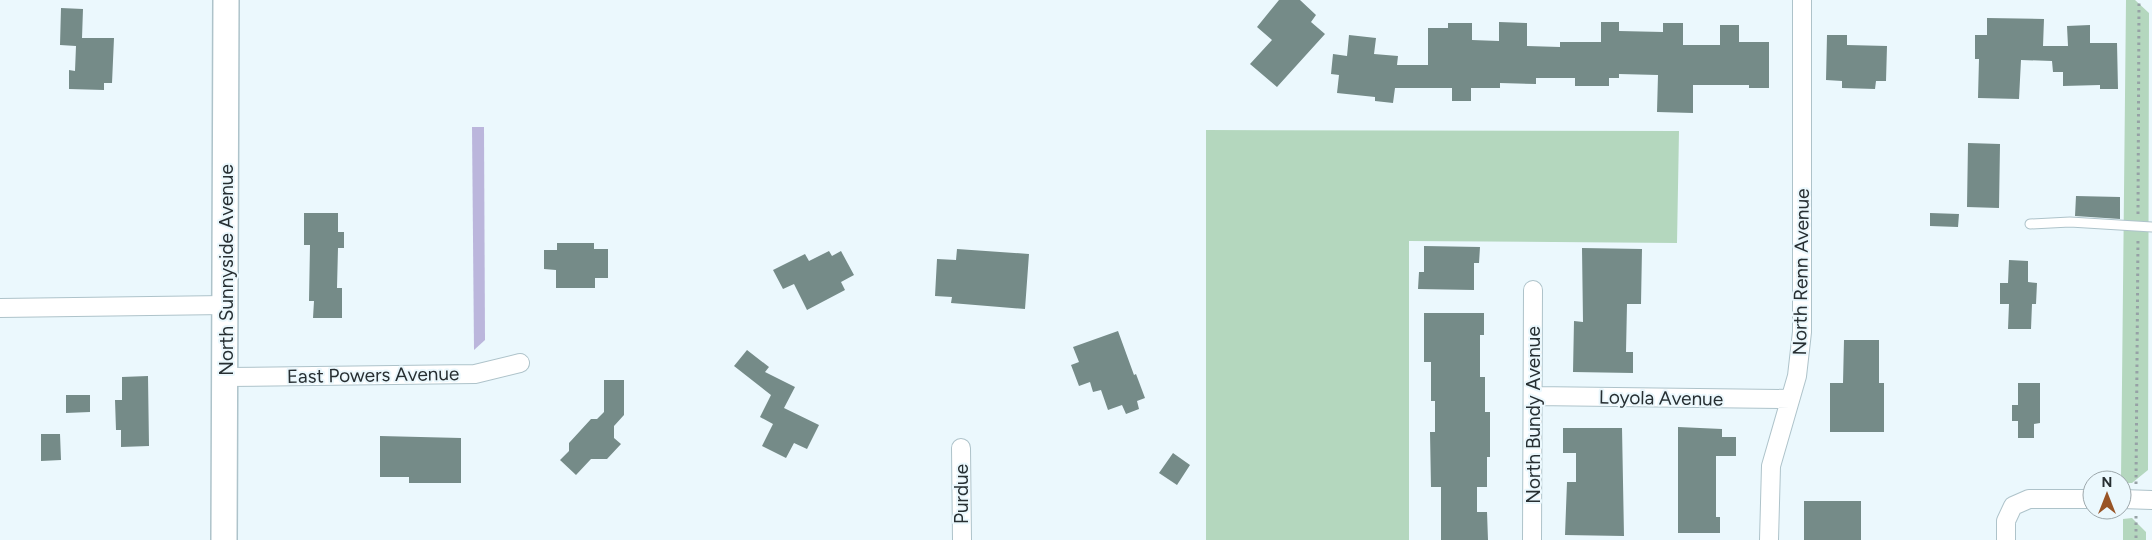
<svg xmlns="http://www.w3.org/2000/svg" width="2152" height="540" viewBox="0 0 2152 540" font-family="Figtree,sans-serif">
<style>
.green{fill:#b4d7be}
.water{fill:#bbb6dc}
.building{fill:#758b88}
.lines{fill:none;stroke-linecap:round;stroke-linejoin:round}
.lane-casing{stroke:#aec3ca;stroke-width:11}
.street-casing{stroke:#aec3ca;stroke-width:20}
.secondary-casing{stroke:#aec3ca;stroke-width:28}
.path{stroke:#96a1a5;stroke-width:3;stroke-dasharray:2.5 4;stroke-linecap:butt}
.lane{stroke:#fff;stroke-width:9}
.street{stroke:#fff;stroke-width:18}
.secondary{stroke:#fff;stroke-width:25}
.labels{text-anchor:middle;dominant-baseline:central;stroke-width:4;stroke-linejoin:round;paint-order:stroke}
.street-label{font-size:19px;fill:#272f32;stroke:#ebf8fd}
</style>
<rect width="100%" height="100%" fill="#ebf8fd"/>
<!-- green -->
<path class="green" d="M2126 0H2135L2149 13 2148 470 2132 483H2122L2121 480Z
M1206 130 1679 131 1677 243 1409 241V540H1206Z
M2132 518 2146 532V540H2123V519Z"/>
<!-- water -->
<path class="water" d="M472 127H484L485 340 474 350Z"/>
<!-- building -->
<path class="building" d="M1279 0H1300L1316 15 1311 22 1325 34 1277 87 1250 64 1272 40 1257 27Z
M61 8 83 9 82 38H114L112 83H104V90L69 89V70L75 71 76 46 60 45Z
M1987 18 2044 19 2043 46H2068L2067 26 2090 25V43H2117L2118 89H2100V85L2063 86V72H2053L2052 61 2021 60 2019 99 1978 98 1979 59H1975V35H1987Z
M1499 22 1527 23V46L1560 47V42H1601V22H1619V31L1663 32V23H1683V45H1720V25H1739V42H1769V88H1749V85H1693V113L1657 112 1658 75 1619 74V78H1609V86H1575V78H1536V84L1500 83V88H1471V101H1452V88H1395L1393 103 1375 101V97L1337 93 1339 75 1331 74 1333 54 1347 56 1349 35 1376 38 1374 54 1398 56 1397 65H1428V28H1448V23H1472V40L1499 41Z
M1827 35H1847V45L1887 46 1886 81H1876L1875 89 1842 88V81L1826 80Z
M1968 143 2000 144 1999 208 1967 207Z
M2076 196 2120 197V219L2075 216Z
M304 213H338V232H344V248H338L337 288H342V318H313L314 301H309L310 245H304Z
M1930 213 1959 214 1958 227 1930 226Z
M557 243H594V249H608V278H595V288H556V270L544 269V250H557Z
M1424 246 1480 247 1479 263H1474V290L1418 289 1419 272H1424Z
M1582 248 1642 249 1641 304H1627L1626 352H1633V373L1573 372 1574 321 1583 322Z
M957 249 1029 254 1025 309 951 303 952 297 935 296 937 259 956 260Z
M829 251 832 256 841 251 854 275 841 282 845 290 807 310 794 284 783 289 773 270 805 254 809 261Z
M2009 260 2028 261V282L2037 283 2036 304H2032L2031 329H2008L2009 304H2000V283H2008Z
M1424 313H1484V335H1480V377H1485V412H1490V457H1487V487H1477V512H1487L1488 540H1441V487H1431L1430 432H1435V401H1431V362H1424Z
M1118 331 1134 375 1136 374 1145 398 1137 401 1139 409 1126 414 1122 405 1108 410 1101 390 1093 392 1090 382 1079 386 1071 365 1079 362 1073 347Z
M1844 340H1879V383H1884V432H1830V383H1843Z
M747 350 769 367 765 372 795 387 784 408 819 425 807 449 794 443 786 458 762 446 773 424 760 417 771 395 734 366Z
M148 376 149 446 121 447V430H116L115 400H122V377Z
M604 380H624V415L614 426V438L621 444 607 459H591L576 475 560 460 569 451V443L591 419H597L604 412Z
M2018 383H2040V423L2034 424V438H2018V421H2012V405H2018Z
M66 395H90V412L66 413Z
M1678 427 1722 429V437H1736V456H1716V517H1720V533H1678Z
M1563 428H1622L1624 536 1565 535 1567 482H1576V453H1563Z
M41 434H60L61 460 41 461Z
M380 436 461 438V483H409V477H380Z
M1173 453 1190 465 1177 485 1159 473Z
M1804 501H1861V540H1804Z"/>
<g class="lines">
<!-- lane casing -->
<g class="lane-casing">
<path id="lane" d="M2030 224 2070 222 2152 227"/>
</g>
<!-- street casing -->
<g class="street-casing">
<path id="street" d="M0 308 225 305
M225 377 475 374 520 363
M1533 396 1790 399
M961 448 962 540
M2122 499 2152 500
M1532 540 1533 290
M1769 540 1771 466 1797 376 1802 332V0
M2006 540V521L2013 506 2029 499H2092"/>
</g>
<!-- secondary casing -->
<g class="secondary-casing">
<path id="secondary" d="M224 540 226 0"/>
</g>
<!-- path -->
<path class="path" d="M2138 214 2139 0
M2136 484 2138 238
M2136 516V540"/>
<!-- lane -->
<use href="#lane" class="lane"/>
<!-- street -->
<use href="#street" class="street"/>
<!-- secondary -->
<use href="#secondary" class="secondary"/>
</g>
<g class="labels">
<!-- street labels -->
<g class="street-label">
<text transform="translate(226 270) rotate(-90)">North Sunnyside Avenue</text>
<text transform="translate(1801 272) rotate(-89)">North Renn Avenue</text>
<text transform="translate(373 375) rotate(-1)">East Powers Avenue</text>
<text transform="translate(1661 398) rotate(1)">Loyola Avenue</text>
<text transform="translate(1533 415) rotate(-90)">North Bundy Avenue</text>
<text transform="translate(961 494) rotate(-90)">Purdue</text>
</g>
</g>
<!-- north arrow -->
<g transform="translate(2107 495)"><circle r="24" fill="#ebf8fd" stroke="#9da8ac"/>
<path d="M0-4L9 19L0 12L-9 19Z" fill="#985426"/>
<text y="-8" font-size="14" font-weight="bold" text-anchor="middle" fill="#272f32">N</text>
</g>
</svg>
